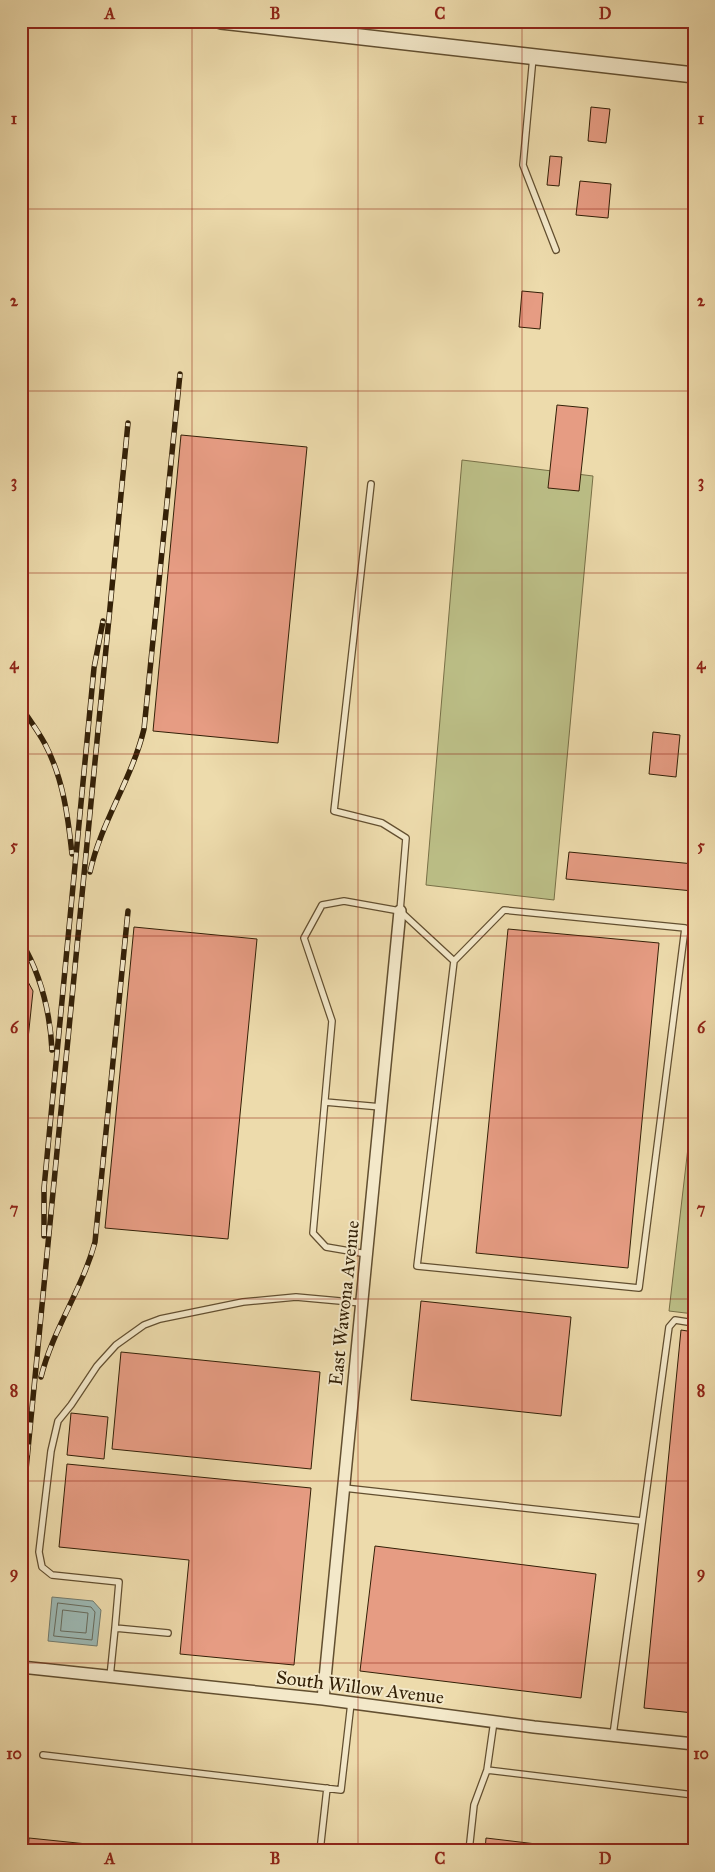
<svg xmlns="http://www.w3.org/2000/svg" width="715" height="1872" viewBox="0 0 715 1872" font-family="'IM FELL Great Primer',serif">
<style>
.green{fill:#bcbf87;stroke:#787047}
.water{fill:#9db9b4;stroke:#737c6f}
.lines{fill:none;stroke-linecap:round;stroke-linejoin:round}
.shore{stroke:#686c5e;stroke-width:1}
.building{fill:#e69c83;stroke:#332007}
.service-casing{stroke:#624f30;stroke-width:8}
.minor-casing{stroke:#624f30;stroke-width:14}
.tertiary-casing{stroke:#624f30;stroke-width:18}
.service{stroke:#f3e8c9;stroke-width:5.5}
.minor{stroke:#f3e8c9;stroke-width:11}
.tertiary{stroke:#f3e8c9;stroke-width:15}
.rail-casing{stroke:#332007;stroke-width:5.5}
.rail{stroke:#f3e8c9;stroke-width:4;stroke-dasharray:11;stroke-linecap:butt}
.grid{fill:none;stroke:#8f2418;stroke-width:1;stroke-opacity:0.55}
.labels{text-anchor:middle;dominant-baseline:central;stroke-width:4;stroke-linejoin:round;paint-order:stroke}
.street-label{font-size:19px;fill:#332007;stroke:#f3e8c9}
.neatline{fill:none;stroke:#8f2418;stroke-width:2}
.grid-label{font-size:16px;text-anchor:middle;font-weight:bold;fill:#8f2418}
</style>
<rect width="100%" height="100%" fill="#eddbac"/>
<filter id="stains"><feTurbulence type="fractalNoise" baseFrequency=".004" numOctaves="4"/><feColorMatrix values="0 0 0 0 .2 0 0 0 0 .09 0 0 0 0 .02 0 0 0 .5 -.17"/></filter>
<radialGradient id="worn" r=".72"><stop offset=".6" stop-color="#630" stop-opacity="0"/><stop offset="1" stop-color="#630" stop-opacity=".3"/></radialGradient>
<!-- green -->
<path class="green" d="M462 460 593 476 554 900 426 885Z
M694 1096V1314L669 1311Z"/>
<!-- water -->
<path class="water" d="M52 1597 93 1601 101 1610 97 1646 48 1641Z"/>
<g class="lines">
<!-- shore -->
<path class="shore" d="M58 1603 91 1607 95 1612 92 1640 54 1636Z
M63 1610 88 1613 86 1633 61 1631Z"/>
</g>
<!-- building -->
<path class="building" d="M591 107 610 109 606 143 588 141Z
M550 156 562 157 559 186 547 185Z
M580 181 611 184 608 218 576 215Z
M522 291 543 293 540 329 519 327Z
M557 405 588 408 579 491 548 488Z
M181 435 307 447 278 743 153 731Z
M653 732 680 735 676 777 649 774Z
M569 852 694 864 693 891 566 879Z
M134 927 257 939 228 1239 105 1228Z
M508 929 659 943 628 1268 476 1253Z
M21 969 33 991 21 1106Z
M421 1301 571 1317 561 1416 411 1400Z
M681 1330 694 1332V1713L644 1708Z
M121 1352 320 1372 311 1469 112 1449Z
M71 1413 108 1417 104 1459 67 1455Z
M67 1464 311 1488 294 1665 180 1654 189 1560 59 1547Z
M375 1546 596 1574 581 1698 360 1671Z
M29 1838 155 1851H28Z
M486 1838 595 1851H485Z"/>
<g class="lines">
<!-- service casing -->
<g class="service-casing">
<path id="service" d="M533 57 523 165 556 250
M371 484 334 811 382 823 406 838 400 911
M325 1102 381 1107
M367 1254 326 1247 313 1233 332 1021 304 938 322 905 344 901 400 911 454 961 417 1266 639 1288 685 928 504 910 454 961
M344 1488 642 1521
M115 1628 119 1582 52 1575 42 1567 39 1552 51 1451 58 1421 71 1405 97 1366 116 1345 144 1325 160 1319 243 1302 296 1297 362 1303
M110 1677 115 1628 168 1633
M613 1735 669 1327 675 1320 694 1323
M43 1755 341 1790 351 1703
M487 1770 694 1795
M320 1851 327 1788
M469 1851 474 1805 487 1770 494 1721"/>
</g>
<!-- minor casing -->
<g class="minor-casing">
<path id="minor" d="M21 1667 323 1699 534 1727 694 1744
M323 1699 400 911"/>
</g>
<!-- tertiary casing -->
<g class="tertiary-casing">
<path id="tertiary" d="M221 21 694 75"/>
</g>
<!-- service -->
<use href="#service" class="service"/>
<!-- minor -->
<use href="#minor" class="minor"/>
<!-- tertiary -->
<use href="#tertiary" class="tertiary"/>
<!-- rail casing -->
<g class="rail-casing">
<path id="rail" d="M21 707C29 719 38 731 45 744 63 778 68 816 72 854
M90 872C101 822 132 779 144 729L180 374
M21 941C41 975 50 1011 52 1050
M44 1236V1188L94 668 103 621
M21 1314 24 1282
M41 1377C53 1329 82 1290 95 1242L128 911
M21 1521 128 423"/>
</g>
<!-- rail -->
<use href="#rail" class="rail"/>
</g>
<!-- grid -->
<path class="grid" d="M192 21V1851M358 21V1851M522 21V1851M21 209H694M21 391H694M21 573H694M21 754H694M21 936H694M21 1118H694M21 1299H694M21 1481H694M21 1663H694"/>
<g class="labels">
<!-- street labels -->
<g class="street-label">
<text transform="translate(344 1303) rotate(-84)">East Wawona Avenue</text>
<text transform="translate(360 1687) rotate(7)">South Willow Avenue</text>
</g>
</g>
<!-- margin -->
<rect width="715" height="1872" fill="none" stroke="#eddbac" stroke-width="55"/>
<rect x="28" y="28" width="660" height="1816" class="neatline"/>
<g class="grid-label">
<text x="110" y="19">A</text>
<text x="275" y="19">B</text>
<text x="440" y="19">C</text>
<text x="605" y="19">D</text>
<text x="14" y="124">1</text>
<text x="701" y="124">1</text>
<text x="14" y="306">2</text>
<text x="701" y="306">2</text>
<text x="14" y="487">3</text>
<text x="701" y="487">3</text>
<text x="14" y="669">4</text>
<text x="701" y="669">4</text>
<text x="14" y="851">5</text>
<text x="701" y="851">5</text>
<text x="14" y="1033">6</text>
<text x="701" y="1033">6</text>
<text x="14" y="1214">7</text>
<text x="701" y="1214">7</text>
<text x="14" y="1396">8</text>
<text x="701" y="1396">8</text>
<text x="14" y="1578">9</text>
<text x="701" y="1578">9</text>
<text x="14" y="1759">10</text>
<text x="701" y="1759">10</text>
<text x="110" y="1864">A</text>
<text x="275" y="1864">B</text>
<text x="440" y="1864">C</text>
<text x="605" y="1864">D</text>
</g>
<rect width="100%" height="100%" filter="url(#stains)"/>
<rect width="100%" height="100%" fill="url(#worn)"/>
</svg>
